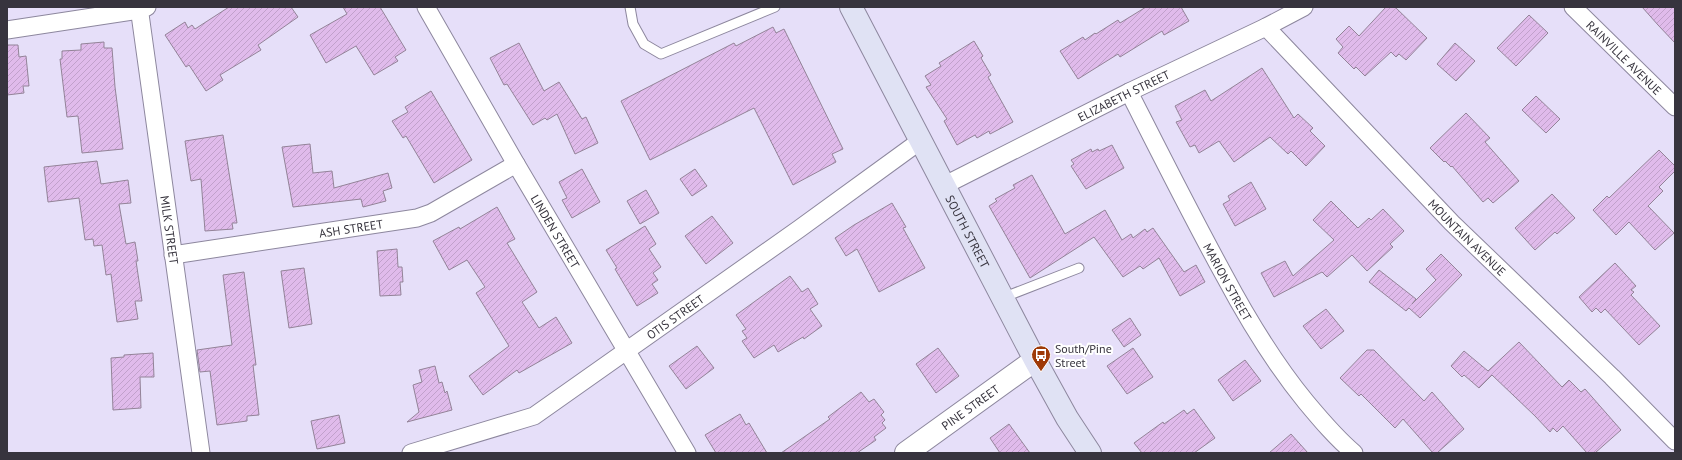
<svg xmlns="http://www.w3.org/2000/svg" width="1682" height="460" viewBox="0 0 1682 460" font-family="'PT Sans',sans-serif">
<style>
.building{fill:url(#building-hatch);stroke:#938398}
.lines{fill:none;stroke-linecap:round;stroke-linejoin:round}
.service-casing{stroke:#8d879e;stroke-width:11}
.minor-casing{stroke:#8d879e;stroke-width:19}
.tertiary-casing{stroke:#8d879e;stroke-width:24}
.secondary-casing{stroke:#8d879e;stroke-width:24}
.service{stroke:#fff;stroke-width:9}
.minor{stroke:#fff;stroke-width:17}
.tertiary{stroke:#fff;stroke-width:22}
.secondary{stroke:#e0e2f4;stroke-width:22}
.labels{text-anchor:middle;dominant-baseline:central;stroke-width:4;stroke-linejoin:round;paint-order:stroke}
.street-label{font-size:12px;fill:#37343e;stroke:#fff}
.poi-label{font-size:12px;fill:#37343e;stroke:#fff;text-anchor:start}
</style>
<defs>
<pattern id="building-hatch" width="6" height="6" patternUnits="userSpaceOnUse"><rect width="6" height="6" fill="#e0bbeb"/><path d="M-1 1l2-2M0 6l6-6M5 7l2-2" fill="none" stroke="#c1a1cb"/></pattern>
</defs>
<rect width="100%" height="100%" fill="#e6dff9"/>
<!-- building -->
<path class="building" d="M229 7H291L298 17 258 45 261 50 220 75 223 80 206 91 189 65 186 67 165 35 185 22 188 28 192 25 195 29Z
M343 7H380L406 50 395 57 398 61 374 75 356 46 326 63 310 35 347 14Z
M1146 7H1181L1189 21 1164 35 1162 31 1120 57 1118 54 1078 79 1060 51 1083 37 1085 40 1095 33 1096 34 1118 20 1120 23Z
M1386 7H1395L1427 38 1406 60 1399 54 1396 57 1391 52 1365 76 1356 67 1354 69 1338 53 1343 47 1336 39 1349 26 1359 36Z
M1642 7H1675V43L1658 25Z
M1529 15 1548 33 1516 66 1497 48Z
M773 27 776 33 784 29 843 149 832 154 836 162 793 185 754 108 650 160 621 101 734 43 736 46Z
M974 41 983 56 981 58 991 75 988 77 1013 122 990 134 989 131 977 138 975 135 957 145 944 121 947 119 926 87 931 85 925 76 941 66 939 63Z
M104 42V48H112L115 87 123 149 82 153 78 116 67 117 60 59H62V51L81 50V44Z
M519 43 544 91 559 82 582 119 586 117 598 143 575 154 557 114 547 120 545 118 533 125 507 84 504 85 490 58Z
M1455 43 1475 61 1456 81 1437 64Z
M7 45H18L19 57 26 56 29 86H23L24 93 7 95Z
M1262 68 1294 118 1298 114 1313 128 1310 131 1325 146 1306 166 1291 151 1288 154 1270 137 1234 162 1219 141 1199 153 1195 145 1190 147 1176 122 1182 120 1175 106 1205 90 1211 101Z
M431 91 472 160 434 183 406 136 403 138 392 121 408 112 405 107Z
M1536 96 1560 119 1546 133 1522 110Z
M1466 113 1490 138 1485 142 1519 181 1493 203 1488 198 1483 202 1452 166 1451 167 1445 161 1444 162 1430 148Z
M223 135 237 223H232L233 229 205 231 201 179 191 181 185 141Z
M310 144 313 173 332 171 334 188 388 173 392 188 383 191 386 201 363 207 361 199 293 207 282 147Z
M1112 145 1124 168 1086 189 1071 166 1074 164 1071 160 1091 149 1092 152 1098 149 1099 151Z
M1659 150 1675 166V171L1659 187 1663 191 1648 206 1674 233 1655 250 1629 222 1616 235 1593 210 1607 196 1609 198Z
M97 161 101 184 128 180 131 203 119 204 126 244 135 242 138 261H136L142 301H135L138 319 117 322 111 274 106 275 102 245 94 246 93 239 85 240 79 198 48 202 44 167Z
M582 169 600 202 572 218 562 200 567 198 559 182Z
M695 169 707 186 692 196 680 179Z
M1032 175 1065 234 1105 210 1122 240 1131 234 1133 238 1145 229 1147 232 1153 228 1184 272 1196 265 1205 282 1180 296 1159 258 1143 269 1140 266 1123 277 1094 237 1030 278 989 206 997 201 995 199 1015 188 1013 185Z
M1251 182 1266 209 1235 226 1223 204 1230 200 1228 196Z
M646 190 659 213 640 224 627 201Z
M1552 194 1575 218 1557 234 1555 232 1535 250 1515 228Z
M1331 201 1358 228 1369 218 1371 220 1383 209 1404 231 1390 244 1393 247 1367 271 1352 255 1327 277 1322 272 1274 297 1261 273 1285 261 1293 276 1334 240 1313 220Z
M892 203 906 227 903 228 925 268 879 292 857 249 846 256 835 238 854 225Z
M497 207 515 239 507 243 537 292 522 302 539 328 556 317 572 343 519 373 517 370 483 395 469 376 509 346 476 293 485 287 467 260 449 270 433 241 459 227 460 229Z
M712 216 733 243 706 264 685 236Z
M645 226 656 244 649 249 661 267 653 273 658 280 652 284 658 293 637 306 615 269 617 268 606 250Z
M397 249 398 267H402L403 282H400L401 295 380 296 377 251Z
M1441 254 1462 275 1420 318 1409 308 1406 311 1369 282 1379 270 1416 299 1412 304 1436 280 1426 269Z
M1615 263 1636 286 1631 290 1634 292 1631 295 1660 326 1639 345 1605 309 1601 313 1596 308 1592 312 1579 297Z
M304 268 312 324 289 328 281 271Z
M244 272 256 365H253L259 415 247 416V421L217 425 210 371 200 372 197 350 232 345 223 275Z
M790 276 802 292 808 288 818 304 810 309 822 326 804 339 803 337 778 352 774 345 754 358 742 341 747 338 742 331 746 329 736 315Z
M1326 309 1344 331 1321 349 1303 326Z
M1130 318 1141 335 1124 347 1112 330Z
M1519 342 1562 387 1569 380 1581 392 1585 389 1621 430 1595 453H1587L1563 426 1557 432 1553 428 1550 432 1535 416 1492 375 1479 388 1464 375 1462 377 1451 366 1464 351 1488 371Z
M697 346 714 368 686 389 669 366Z
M938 348 959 376 936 393 916 364Z
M1133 348 1153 377 1127 394 1107 366Z
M1367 350H1374L1424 401 1432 392 1464 429 1437 453H1433L1403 419 1395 428 1361 394 1359 396 1340 378Z
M153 353 154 377H140L141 408 113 410 111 358 124 357V355Z
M1245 360 1261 381 1233 401 1218 380Z
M435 366 439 383 442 382 445 393 447 391 452 410 407 422 419 412 413 385 422 382 419 370Z
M861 392 869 402 874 399 884 412 881 415 885 420 882 423 886 428 874 437 876 440 857 453H781L830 419 828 417Z
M1194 409 1215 438 1194 453H1142L1134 443 1163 422 1164 424 1184 410 1187 414Z
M740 414 746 425 749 423 767 453H716L705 435Z
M339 415 345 443 317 449 311 421Z
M1009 424 1030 453H1000L990 438Z
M1291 434 1308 453H1269Z"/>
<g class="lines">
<!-- service casing -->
<g class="service-casing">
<path id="service" d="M630 7 633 24 644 44 661 54 775 7
M1002 298 1079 268"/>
</g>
<!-- minor casing -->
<g class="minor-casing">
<g id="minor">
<path id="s1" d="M139 7 201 453"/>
<path id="s2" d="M426 7 516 164 687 453"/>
<path id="s3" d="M1573 7 1675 107"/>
<path id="s4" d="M1266 27 1452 223 1612 377 1675 441"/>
<path d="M7 30 139 10 147 7"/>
<path id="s5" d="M1129 92C1160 153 1191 215 1224 275 1248 320 1274 363 1306 402 1321 420 1336 438 1354 453"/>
<path id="s6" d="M943 186 1129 92 1266 27 1304 7"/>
<path id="s7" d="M173 255 417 218 431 213 516 164"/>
<path id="s8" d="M411 453 534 416 799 229 920 141"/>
</g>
</g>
<!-- tertiary casing -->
<g class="tertiary-casing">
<g id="tertiary">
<path id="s9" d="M906 453 1035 360"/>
</g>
</g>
<!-- secondary casing -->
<g class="secondary-casing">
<g id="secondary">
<path id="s10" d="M851 7 1035 360 1067 418 1090 453"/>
</g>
</g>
<!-- service -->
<use href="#service" class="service"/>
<!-- minor -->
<use href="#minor" class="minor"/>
<!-- tertiary -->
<use href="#tertiary" class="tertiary"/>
<!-- secondary -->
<use href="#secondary" class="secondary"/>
</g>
<!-- icons -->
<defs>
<g id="bus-pin" transform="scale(1)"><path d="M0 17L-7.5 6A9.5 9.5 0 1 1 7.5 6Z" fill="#9f3a07" stroke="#fff"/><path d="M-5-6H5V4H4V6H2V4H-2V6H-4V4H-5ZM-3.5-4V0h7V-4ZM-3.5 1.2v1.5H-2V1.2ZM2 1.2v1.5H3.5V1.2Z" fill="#fff"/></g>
</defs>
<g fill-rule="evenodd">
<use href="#bus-pin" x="1041" y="355"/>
</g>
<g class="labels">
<!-- street labels -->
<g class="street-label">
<text stroke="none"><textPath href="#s3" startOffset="72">RAINVILLE AVENUE</textPath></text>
<text stroke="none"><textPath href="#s6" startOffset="202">ELIZABETH STREET</textPath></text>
<text stroke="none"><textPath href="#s7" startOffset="180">ASH STREET</textPath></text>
<text stroke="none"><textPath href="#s1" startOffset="225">MILK STREET</textPath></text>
<text stroke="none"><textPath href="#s2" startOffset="259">LINDEN STREET</textPath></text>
<text stroke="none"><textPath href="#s10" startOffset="253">SOUTH STREET</textPath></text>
<text stroke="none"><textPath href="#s4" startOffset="291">MOUNTAIN AVENUE</textPath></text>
<text stroke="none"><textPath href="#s5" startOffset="214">MARION STREET</textPath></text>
<text stroke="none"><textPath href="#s8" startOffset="301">OTIS STREET</textPath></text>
<text stroke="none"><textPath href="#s9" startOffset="79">PINE STREET</textPath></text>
</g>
<!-- poi labels -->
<g class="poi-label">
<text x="1055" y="348">South/Pine<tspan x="1055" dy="14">Street</tspan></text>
</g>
</g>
<!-- border -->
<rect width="1682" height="460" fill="none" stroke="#37343e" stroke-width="16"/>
</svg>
